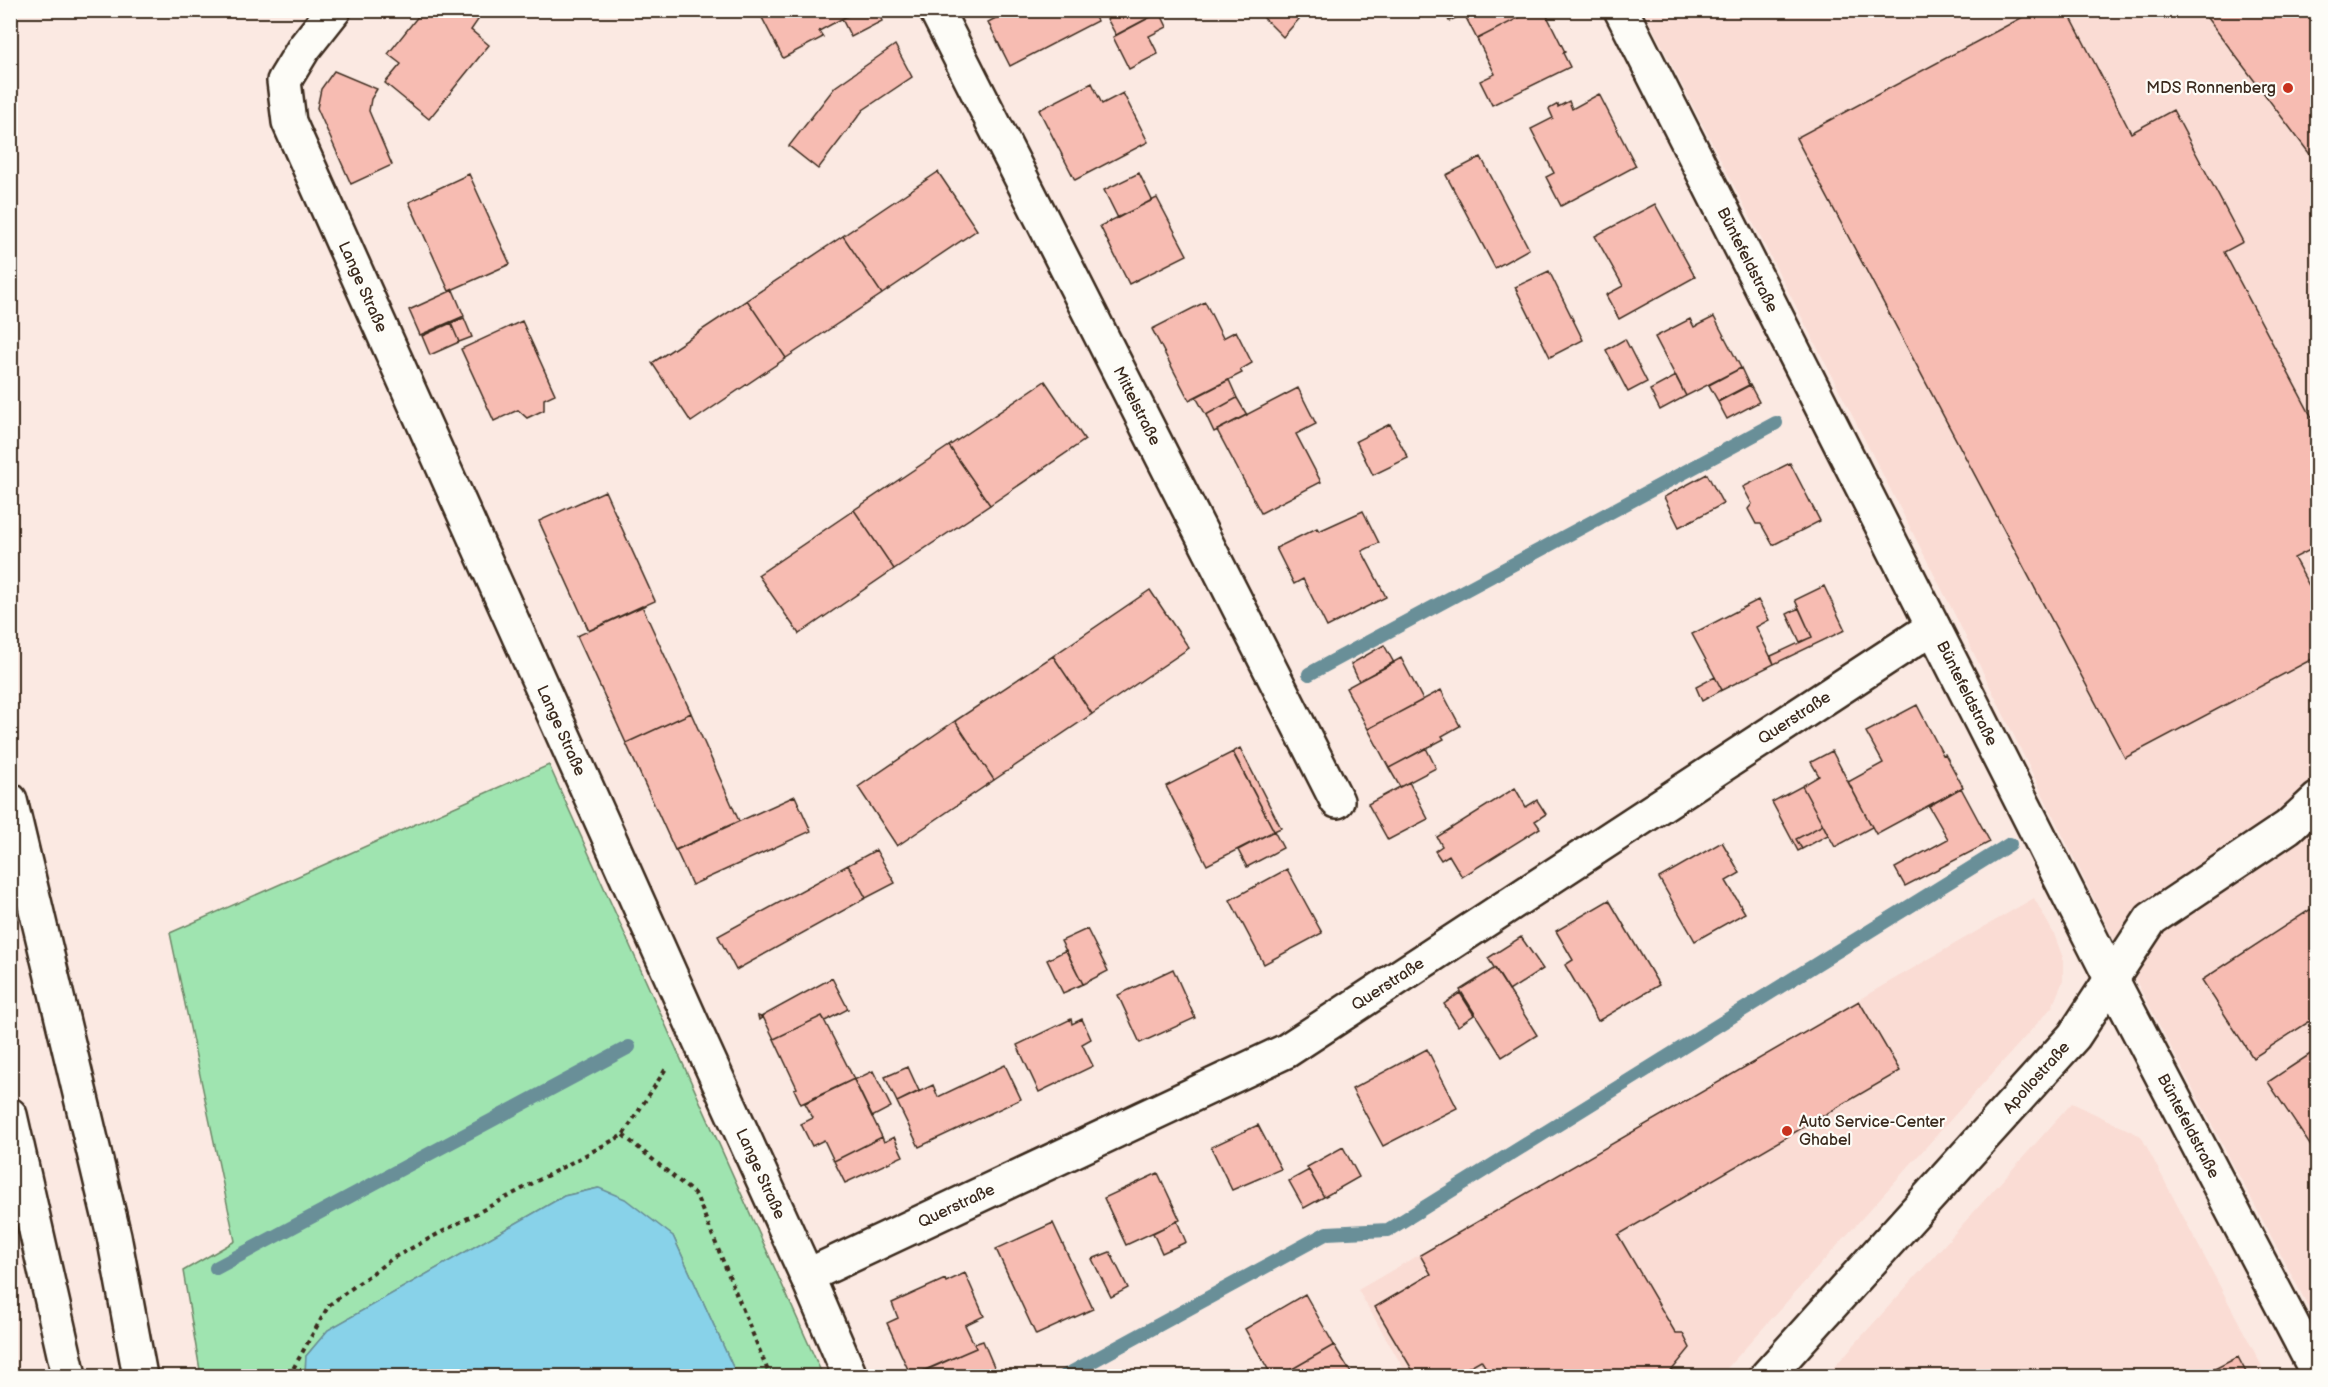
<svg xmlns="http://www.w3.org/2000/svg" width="2328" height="1387" viewBox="0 0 2328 1387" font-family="'Balsamiq Sans',sans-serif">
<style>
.built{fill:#fadcd4}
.green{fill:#9fe4b0;stroke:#6d8767;stroke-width:1.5}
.water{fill:#88d2e9;stroke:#698f98;stroke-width:1.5}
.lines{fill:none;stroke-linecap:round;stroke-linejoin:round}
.stream{stroke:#698f98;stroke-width:14}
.building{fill:#f7bcb2;stroke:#3b2a1e;stroke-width:1.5}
.street-casing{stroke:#3b2a1e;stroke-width:38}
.highway-casing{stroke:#3b2a1e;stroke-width:38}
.path{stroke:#3b2a1e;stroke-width:4;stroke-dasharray:4.5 4.5;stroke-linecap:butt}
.street{stroke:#fdfcf7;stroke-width:33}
.highway{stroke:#fdfcf7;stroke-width:33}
.poi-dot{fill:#c8321e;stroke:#fdfcf7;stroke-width:2}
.labels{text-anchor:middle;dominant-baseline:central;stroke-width:4.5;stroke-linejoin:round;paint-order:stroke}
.poi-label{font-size:16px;fill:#3b2a1e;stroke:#fdfcf7;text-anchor:end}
.street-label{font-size:16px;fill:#3b2a1e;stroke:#fdfcf7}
</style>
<rect width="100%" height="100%" fill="#fbe9e2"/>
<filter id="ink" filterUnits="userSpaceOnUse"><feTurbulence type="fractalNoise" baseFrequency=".0167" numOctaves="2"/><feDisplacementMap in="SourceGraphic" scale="12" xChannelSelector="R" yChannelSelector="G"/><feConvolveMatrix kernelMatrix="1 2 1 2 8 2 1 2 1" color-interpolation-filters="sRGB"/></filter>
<g filter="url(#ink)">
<!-- built -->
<path class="built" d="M1644 11H2317V1323L2110 932 1955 615Z
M2034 898 2054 934 2063 958V981L2052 1007 1720 1376H1408L1358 1290Z
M2072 1103 2141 1136 2267 1376H1826Z"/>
<!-- green -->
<path class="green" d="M549 765 823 1376H737L673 1236 598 1188 564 1196 328 1330 306 1356 305 1376H201L183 1271 235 1241 170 933Z"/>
<!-- water -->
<path class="water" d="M599 1188 625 1199 673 1236 737 1376H305L306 1356 328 1330 564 1196Z"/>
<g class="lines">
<!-- stream -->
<path class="stream" d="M1309 674 1776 423
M216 1268 629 1047
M1065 1376 1327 1233 1388 1230 2010 844"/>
</g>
<!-- building -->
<path class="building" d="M423 10H446L452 15 455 10H466L478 20 471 30 489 45 429 119 385 83 401 64 388 54Z
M758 10H858L819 31 823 37 783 58Z
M858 10H877L882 21 851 37 842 19Z
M1011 10H1091L1097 21 1010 66 988 22Z
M1114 10H1149L1152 16 1116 35 1105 15Z
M1256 10H1289L1299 19 1283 37Z
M1443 10H1534L1477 39 1464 14 1449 21Z
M1534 10H1544L1565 52 1563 53 1570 67 1492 105 1480 81 1495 74 1477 39Z
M2036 10H2067L2131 133 2173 110 2243 242 2224 252 2318 429V501L2311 504 2318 516V546L2294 558 2318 602V656L2125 758 1796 138Z
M2201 10H2318V165Z
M1160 12 1167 27 1149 36 1158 54 1129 69 1113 37Z
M895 45 912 77 863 110 818 169 789 146 835 87Z
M334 71 377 89 371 99 369 111 392 165 351 184 317 108 321 89Z
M1092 83 1102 104 1123 93 1148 142 1075 180 1039 110Z
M1599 94 1636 166 1561 206 1546 177 1554 173 1531 129 1553 118 1549 109 1558 104V107L1569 101 1572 109Z
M1481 157 1529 249 1495 268 1446 175Z
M938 172 977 230 882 294 843 236Z
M1139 173 1152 200 1118 218 1104 190Z
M469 174 510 264 449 291 409 202Z
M1157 198 1187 255 1129 284 1100 226Z
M1655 204 1695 277 1619 319 1606 295 1623 286 1595 236Z
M843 236 882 294 786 358 747 300Z
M1549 271 1583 340 1550 357 1515 287Z
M453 290 464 316 420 335 409 310Z
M747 300 786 358 691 422 652 363Z
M1205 302 1223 338 1236 331 1252 363 1240 370 1242 373 1189 400 1152 329Z
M1714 317 1741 368 1686 396 1655 337 1690 319 1694 327Z
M464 318 472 337 459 342 451 323Z
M522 321 555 394 544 399V410L527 418 518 410 494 421 461 349Z
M451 323 459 342 430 355 422 336Z
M1625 339 1647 382 1628 392 1606 350Z
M1741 368 1749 385 1718 401 1709 385Z
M1676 376 1686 396 1660 410 1650 390Z
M1229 380 1237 398 1206 415 1196 397Z
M1045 381 1085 440 990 505 949 446Z
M1750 385 1759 402 1727 419 1718 402Z
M1298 388 1316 424 1296 434 1321 482 1261 513 1217 430Z
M1237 398 1247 415 1214 432 1206 415Z
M1390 424 1408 458 1373 475 1356 441Z
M949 446 990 505 894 569 854 510Z
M1790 463 1820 521 1773 545 1761 524H1756L1748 509 1752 504 1743 487Z
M1707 474 1723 504 1679 527 1664 497Z
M605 491 655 601 589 631 539 521Z
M854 510 894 569 799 634 758 575Z
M1363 511 1379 543 1362 551 1386 597 1327 627 1303 579 1294 584 1276 548 1317 528 1319 531Z
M1824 586 1845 630 1774 664 1771 656 1812 637 1795 600Z
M1150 590 1189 648 1092 714 1053 656Z
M1758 600 1769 620 1756 627 1774 664 1722 690 1692 634Z
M642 606 691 713 626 743 577 636Z
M1799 608 1812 637 1800 642 1787 614Z
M1384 645 1394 663 1359 681 1351 664Z
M1053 656 1092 714 994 780 955 721Z
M1401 658 1423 700 1368 729 1346 688Z
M1715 677 1722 690 1702 701 1696 687Z
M1441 690 1460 726 1442 736 1444 739 1389 768 1368 729Z
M1917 705 1943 755 1945 754 1963 787 1876 834 1848 782 1883 763 1866 732Z
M691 713 739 821 675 850 626 743Z
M955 721 994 780 897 846 858 787Z
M1240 748 1281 828 1274 831 1234 755 1233 752Z
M1426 748 1436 768 1400 787 1389 768Z
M1832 751 1872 827 1835 847 1802 786 1819 776 1811 762Z
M1233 752 1274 831 1207 865 1166 786Z
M1409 782 1428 819 1388 840 1368 804Z
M1802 786 1823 825 1796 839 1802 849 1798 851 1772 802Z
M1515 788 1526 807 1537 800 1546 814 1535 821 1540 828 1462 877 1449 855 1441 860 1435 851 1442 846 1437 837Z
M1961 788 1990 842 1905 886 1895 868 1948 839 1929 806Z
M795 796 811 831 692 885 676 850Z
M1823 825 1828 835 1802 849 1796 839Z
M1274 831 1283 848 1247 867 1238 850Z
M1722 842 1740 873 1726 881 1745 913 1695 941 1659 878Z
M876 850 895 883 866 898 848 865Z
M848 865 866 898 736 970 718 936Z
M1287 869 1322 933 1264 964 1230 900Z
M1609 900 1659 985 1598 1021 1565 965 1573 960 1556 931Z
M2311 909 2318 919V1016L2253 1058 2202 980Z
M1087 929 1108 971 1083 984 1061 941Z
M1521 937 1543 969 1509 991 1488 958Z
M1066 950 1083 984 1063 993 1047 960Z
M1495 968 1537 1035 1502 1057 1460 990Z
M1173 969 1195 1018 1140 1043 1118 995Z
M832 978 848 1009 825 1021 822 1016 774 1039 763 1017 759 1020 758 1016 761 1017Z
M1460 993 1474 1015 1458 1026 1444 1004Z
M1859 1001 1900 1071 1618 1235 1676 1334H1683L1690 1348 1667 1376H1491L1481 1360 1453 1376H1416L1375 1307 1431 1274 1420 1255Z
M822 1016 854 1079 801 1104 794 1089 797 1088 774 1039Z
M1071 1019 1072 1024 1082 1019 1091 1039 1082 1044 1093 1066 1039 1092 1017 1045Z
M1427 1049 1457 1108 1383 1146 1352 1089Z
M2318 1049V1157L2268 1082Z
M1005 1065 1021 1099 919 1147 897 1102 933 1085 938 1097Z
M908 1067 919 1091 897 1102 885 1077Z
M873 1071 891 1107 872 1117 854 1080Z
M854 1079 882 1137 834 1161 824 1140 812 1146 801 1124 813 1118 805 1103Z
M1258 1125 1281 1169 1232 1190 1211 1147Z
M882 1137 884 1142 894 1137 903 1156 845 1183 834 1161Z
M1343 1147 1359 1177 1324 1197 1307 1167Z
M1309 1170 1324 1197 1304 1208 1289 1181Z
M1158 1173 1180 1220 1126 1245 1104 1198Z
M1177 1221 1186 1242 1162 1253 1153 1233Z
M1053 1223 1093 1309 1036 1335 996 1249Z
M1110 1252 1128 1288 1111 1297 1092 1259Z
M965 1273 984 1316 965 1325 976 1348 911 1376 887 1323 898 1318 892 1303 945 1279 946 1282Z
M1305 1294 1334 1345 1280 1376H1272L1245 1329Z
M983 1341 998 1376H913L976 1348 974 1344Z
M1334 1345 1353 1376H1280Z
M2238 1357 2248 1376H2201Z"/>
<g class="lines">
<!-- street casing -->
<g class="street-casing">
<g id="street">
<path id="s1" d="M334 10 304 48 284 81 289 122 700 1041 807 1276 850 1376"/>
<path id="s2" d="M936 10 1337 801"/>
<path id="s3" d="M1621 10 2112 980 2318 1374"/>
<path id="s4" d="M807 1276 1286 1051 1933 627"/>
<path id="s5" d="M1767 1376 2074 1036 2151 919 2288 827 2318 799"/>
</g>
</g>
<!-- highway casing -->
<g class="highway-casing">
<path id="highway" d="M10 800 114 1236 140 1376
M10 1115 69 1376"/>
</g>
<!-- path -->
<path class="path" d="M623 1135 696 1195 770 1376
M289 1376 329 1305 393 1258 623 1135 667 1067"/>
<!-- street -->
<use href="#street" class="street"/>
<!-- highway -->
<use href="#highway" class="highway"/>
</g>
</g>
<!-- markers -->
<g class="poi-dot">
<circle cx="2288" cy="88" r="6"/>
<circle cx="1787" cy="1131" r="6"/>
</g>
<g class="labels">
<!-- poi labels -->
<g class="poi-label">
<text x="2276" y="88">MDS Ronnenberg</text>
<text x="1799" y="1122" text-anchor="start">Auto Service-Center<tspan x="1799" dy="18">Ghabel</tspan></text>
</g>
<!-- street labels -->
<g class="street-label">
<text stroke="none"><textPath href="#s3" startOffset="280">Büntefeldstraße</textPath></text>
<text stroke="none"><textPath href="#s1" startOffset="309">Lange Straße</textPath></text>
<text stroke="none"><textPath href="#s2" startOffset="444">Mittelstraße</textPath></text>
<text stroke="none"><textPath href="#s3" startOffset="766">Büntefeldstraße</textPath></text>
<text stroke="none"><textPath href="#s4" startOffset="1137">Querstraße</textPath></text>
<text stroke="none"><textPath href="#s1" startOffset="795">Lange Straße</textPath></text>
<text stroke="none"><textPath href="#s4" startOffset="651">Querstraße</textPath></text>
<text stroke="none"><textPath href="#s5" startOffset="402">Apollostraße</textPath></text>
<text stroke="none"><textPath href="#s3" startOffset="1252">Büntefeldstraße</textPath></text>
<text stroke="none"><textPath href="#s1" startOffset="1281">Lange Straße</textPath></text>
<text stroke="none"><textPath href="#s4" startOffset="165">Querstraße</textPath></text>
</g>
</g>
<!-- margin -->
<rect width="2328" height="1387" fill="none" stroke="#fdfcf7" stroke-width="36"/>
<rect x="18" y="18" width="2292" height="1351" fill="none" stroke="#3b2a1e" stroke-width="2" filter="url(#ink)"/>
</svg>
